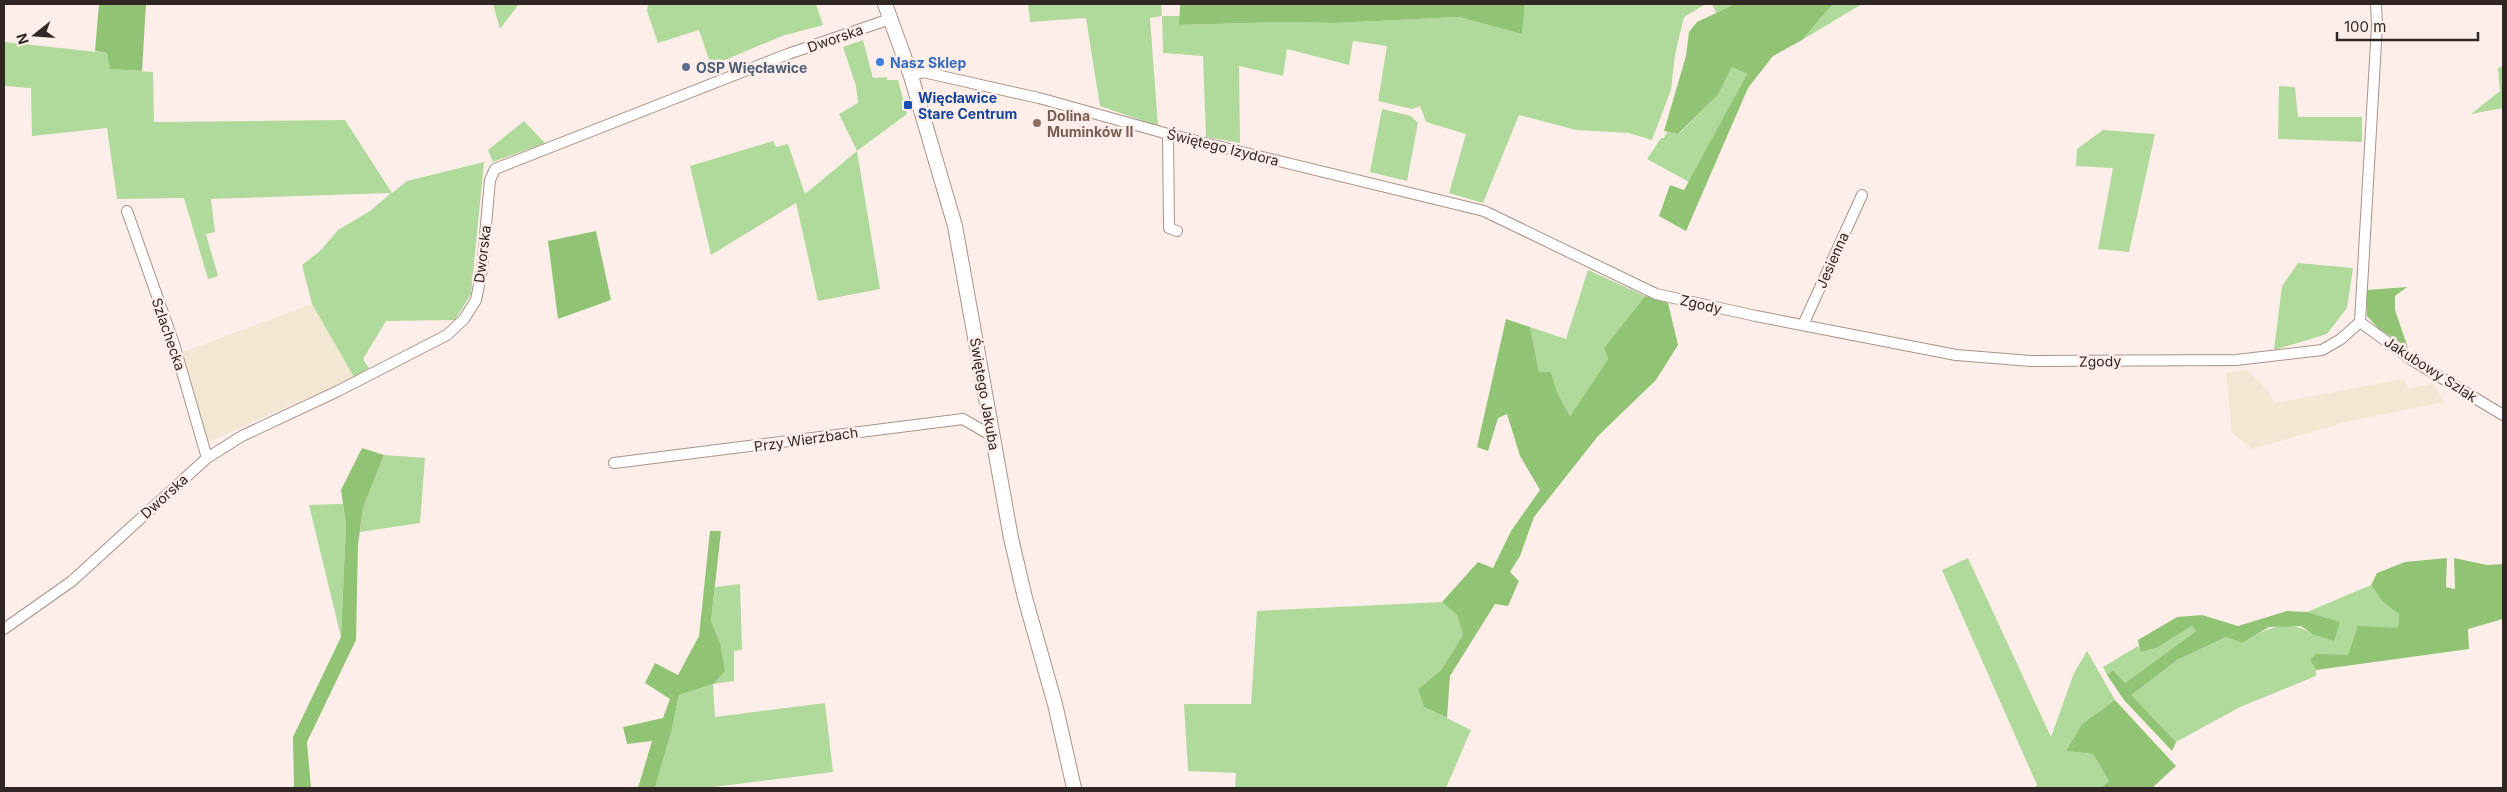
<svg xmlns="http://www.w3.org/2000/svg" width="2507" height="792" viewBox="0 0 2507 792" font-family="Inter,sans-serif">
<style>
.industrial{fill:#f1e7d2}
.green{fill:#b0d99c}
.forest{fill:#90c474}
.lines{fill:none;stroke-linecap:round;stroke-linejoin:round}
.street-casing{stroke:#a89289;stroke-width:12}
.secondary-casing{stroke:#a89289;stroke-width:16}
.street{stroke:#fff;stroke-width:10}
.secondary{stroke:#fff;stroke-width:14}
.shop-dot{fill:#3f7fe0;stroke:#fdeee9;stroke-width:2}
.service-dot{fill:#5c6f8a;stroke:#fdeee9;stroke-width:2}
.transit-dot{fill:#1a4fb4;stroke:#fdeee9;stroke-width:2}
.education-dot{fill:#8d6e63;stroke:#fdeee9;stroke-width:2}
.labels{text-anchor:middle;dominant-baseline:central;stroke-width:5;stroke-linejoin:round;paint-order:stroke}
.street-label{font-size:14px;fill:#302724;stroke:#fdeee9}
.shop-label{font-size:14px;font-weight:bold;fill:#366cbe;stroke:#fdeee9;text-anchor:start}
.service-label{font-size:14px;font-weight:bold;fill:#4e5e75;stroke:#fdeee9;text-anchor:start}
.transit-label{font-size:14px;font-weight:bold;fill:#164399;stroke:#fdeee9;text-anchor:start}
.education-label{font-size:14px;font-weight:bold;fill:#785e54;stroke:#fdeee9;text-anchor:start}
</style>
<rect width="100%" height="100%" fill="#fdeee9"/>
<!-- industrial -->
<path class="industrial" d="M312 304 354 377 208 442 183 352Z
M2247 370 2269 392 2275 403 2403 379 2409 389 2433 383 2444 402 2350 421 2252 449 2232 432 2226 373Z"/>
<!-- green -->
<path class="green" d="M493 4H519L500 29Z
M648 4H816L823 25 782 36 711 66 699 30 658 43 647 11Z
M1028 4H1161L1162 16H1180V25L1282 22 1335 23 1459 17 1522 34 1525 4H1706L1684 17 1675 55 1671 90 1652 140 1629 133 1576 130 1519 115 1483 203 1449 193 1466 134 1426 122 1420 106 1412 109 1378 101 1387 46 1353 41 1349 65 1287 49 1283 76 1239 66 1240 143 1206 137 1203 56 1163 53 1162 16 1150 18 1158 126 1100 106 1086 18 1030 22Z
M1712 4H1735L1716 13Z
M1833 4H1862L1802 40Z
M863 40 873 78 887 77V80H898L907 114 857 151 880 289 818 301 796 203 711 255 690 166 773 141 776 147 788 144 805 194 857 151 839 114 858 103 856 86 843 47Z
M4 42 107 53 111 69 153 72 154 122 345 120 392 193 407 181 484 162 471 294 455 320 386 321 363 359 369 368 354 377 312 304 302 265 320 251 338 230 370 211 391 193 211 199 215 232 206 234 218 276 208 279 184 198 117 199 107 128 32 136 31 88 4 86Z
M2503 66V108L2471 114 2500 91 2498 68Z
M1732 67 1747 74 1689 182 1647 159 1661 138H1664L1667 132 1679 134 1718 95Z
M2279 86 2295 87 2298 117H2362V142L2278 139Z
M1382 109 1411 116 1418 123 1407 181 1370 172Z
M524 121 545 143 493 162 488 150Z
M2103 130 2155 134 2129 252 2098 249 2113 168 2076 166 2077 149Z
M2298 263 2353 268 2347 308 2327 334 2274 350 2282 286Z
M1588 270 1645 296 1604 348 1608 359 1570 416 1557 392 1551 372 1539 373 1530 327 1566 339Z
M384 455 425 458 420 523 360 532 363 508Z
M343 504 346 524 341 637 309 505Z
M1968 558 2051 737 2074 673 2087 651 2115 700 2082 724 2066 751 2093 754 2109 781 2101 788H2034L2037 785 1942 570Z
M740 584 742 650 734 651V681L713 684 715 717 825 703 833 772 705 788H655L672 729 679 695 713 684 720 643 711 621 715 587Z
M2371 585 2383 602 2399 614 2398 628 2348 655 2310 660 2316 670V676L2240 707 2176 742 2130 695 2177 660 2226 637 2242 643C2265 629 2287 617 2312 634L2339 622 2307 612Z
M1442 602 1457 615 1463 635 1441 670 1418 689 1424 707 1471 730 1446 788H1235L1236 773 1188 771 1184 704H1251L1257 611Z
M2192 626 2196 631 2125 683 2113 670 2107 675 2103 667 2138 646 2140 652 2157 648Z"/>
<!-- forest -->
<path class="forest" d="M99 4H146L142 71 110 69 107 53 95 51Z
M1193 4H1525L1522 34 1459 17 1335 23 1282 22 1179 25 1180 5Z
M1735 4H1833L1802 40 1773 56 1748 88 1686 231 1659 216 1670 185 1684 190 1747 74 1732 67 1718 95 1678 134 1664 131 1686 56 1689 32 1697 22Z
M596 231 611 300 558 319 548 241Z
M2407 287 2395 296V310L2408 348 2378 328 2367 316V290Z
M1645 296 1668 303 1678 345 1656 380 1598 436 1534 517 1520 556 1510 572 1519 581 1508 606 1495 604 1450 676 1447 718 1424 707 1418 689 1441 670 1463 635 1457 615 1442 602 1478 562 1493 568 1511 531 1540 490 1520 456 1507 414 1498 418 1488 451 1477 447 1506 319 1530 327 1539 372H1551L1557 392 1570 416 1608 359 1604 348Z
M362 448 384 455 363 508 358 545 356 640 307 742 311 788H294L293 737 341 637 346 524 341 490Z
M710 531H721L711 621 720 643 725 671 713 684 679 695 672 729 655 788H638L652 741 627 744 623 727 663 718 670 699 645 683 655 663 678 675 699 636Z
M2447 558 2446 587 2455 589 2454 558 2487 565 2503 564V619L2468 629 2469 649 2316 670 2310 660 2316 654 2348 655 2358 626 2398 628 2399 614 2383 602 2371 585 2377 573 2405 562Z
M2287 611 2307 612 2340 622 2334 641 2312 634 2301 626 2269 627 2242 643 2226 637 2177 660 2131 695 2176 742 2172 751 2124 700 2107 675 2113 670 2125 683 2196 631 2192 626 2157 648 2140 652 2138 640 2177 617 2202 615 2238 626Z
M2115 700 2176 766 2152 788H2101L2109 781 2093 754 2066 751 2082 724Z"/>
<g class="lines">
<!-- street casing -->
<g class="street-casing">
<path id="street" d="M911 76 923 72 1039 98 1168 134 1484 211 1656 294 1756 316 1956 355 2031 361 2236 360 2322 350 2341 339 2360 322 2377 25 2376 4
M1168 134 1169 228 1177 231
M127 211 174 344 207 458
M2360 322 2412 360 2503 415
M1803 325 1862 195
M614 463 963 419 992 436
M4 629 72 581 207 458 242 436 338 391 447 335 464 319 476 300 482 270 490 180 495 169 788 54 890 19"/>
</g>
<!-- secondary casing -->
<g class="secondary-casing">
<path id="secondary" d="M885 4 911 76 955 226 1011 538 1025 598 1055 704 1074 788"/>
</g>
<!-- street -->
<use href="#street" class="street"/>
<!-- secondary -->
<use href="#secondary" class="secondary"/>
</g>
<!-- markers -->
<circle class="shop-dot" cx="880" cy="62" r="5"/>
<circle class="service-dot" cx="686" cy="67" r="5"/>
<rect class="transit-dot" x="903" y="100" width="10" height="10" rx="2.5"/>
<circle class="education-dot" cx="1037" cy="123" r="5"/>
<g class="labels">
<!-- street labels -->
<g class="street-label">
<text transform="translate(835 38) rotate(-19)">Dworska</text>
<text transform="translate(1223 147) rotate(14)">Świętego Izydora</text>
<text transform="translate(482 254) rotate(-83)">Dworska</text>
<text transform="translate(1832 260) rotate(-66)">Jesienna</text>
<text transform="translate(1701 304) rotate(13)">Zgody</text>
<text transform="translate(169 334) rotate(71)">Szlachecka</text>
<text transform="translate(2100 361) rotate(-1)">Zgody</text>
<text transform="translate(2431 369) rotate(33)">Jakubowy Szlak</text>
<text transform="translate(985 394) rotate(80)">Świętego Jakuba</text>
<text transform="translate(806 439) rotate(-8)">Przy Wierzbach</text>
<text transform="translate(164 496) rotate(-42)">Dworska</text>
</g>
<!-- shop labels -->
<g class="shop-label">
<text x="890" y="62">Nasz Sklep</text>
</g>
<!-- service labels -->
<g class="service-label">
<text x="696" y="67">OSP Więcławice</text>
</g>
<!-- transit labels -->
<g class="transit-label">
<text x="918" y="97">Więcławice<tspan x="918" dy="16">Stare Centrum</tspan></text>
</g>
<!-- education labels -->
<g class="education-label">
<text x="1047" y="115">Dolina<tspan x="1047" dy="16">Muminków II</tspan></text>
</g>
</g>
<!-- border -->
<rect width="2507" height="792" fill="none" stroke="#302724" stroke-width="10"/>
<!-- north arrow -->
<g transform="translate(35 35) rotate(253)" stroke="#fdeee9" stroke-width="4" paint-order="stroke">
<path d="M0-4L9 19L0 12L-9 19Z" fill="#302724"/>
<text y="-8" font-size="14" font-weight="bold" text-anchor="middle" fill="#302724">N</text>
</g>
<!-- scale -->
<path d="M2337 32v8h141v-8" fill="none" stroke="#302724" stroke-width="2.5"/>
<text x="2344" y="32" font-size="15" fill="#302724" stroke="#fdeee9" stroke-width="4" paint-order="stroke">100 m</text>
</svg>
